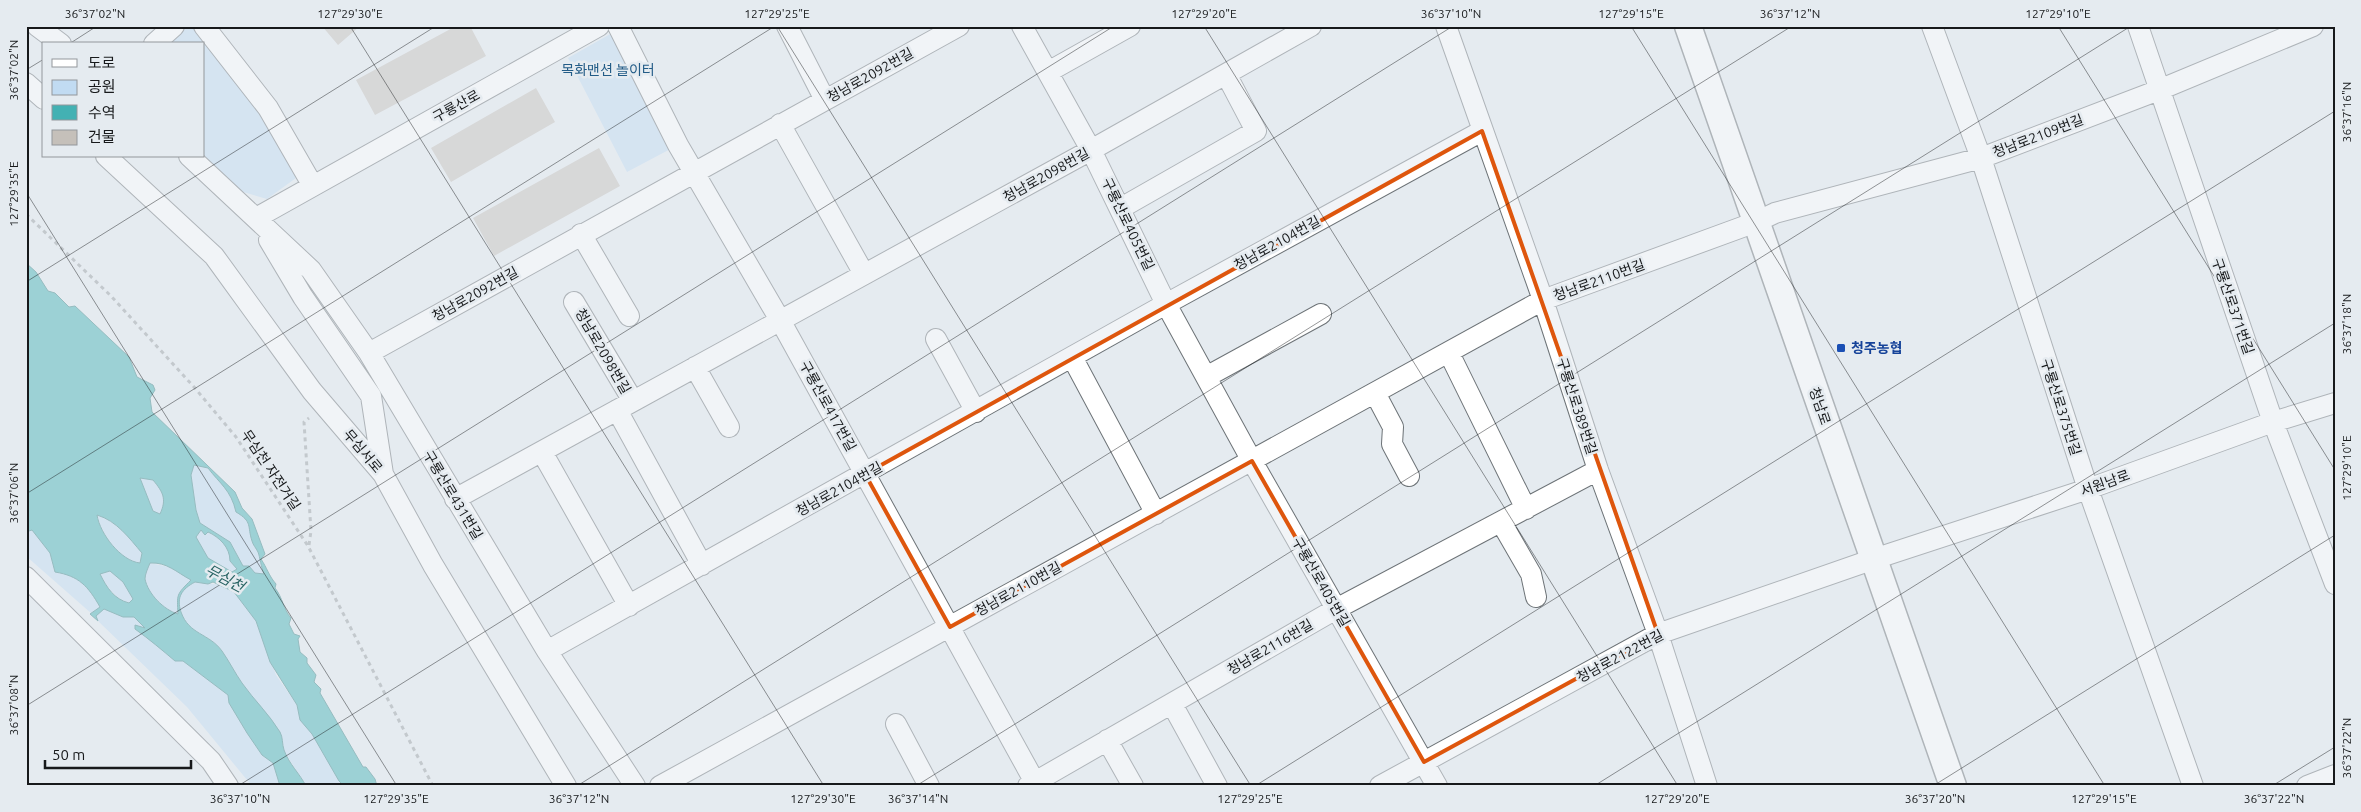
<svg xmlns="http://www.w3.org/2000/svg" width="2361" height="812" viewBox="0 0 2361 812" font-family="Ubuntu,'Noto Sans KR',sans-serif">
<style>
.green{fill:#c1dbf2}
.water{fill:#43b1b3;stroke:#368385;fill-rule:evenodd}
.building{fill:#c5c0ba}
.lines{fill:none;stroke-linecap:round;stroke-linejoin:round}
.minor-casing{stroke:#6d7377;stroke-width:22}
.major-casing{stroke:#6d7377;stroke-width:29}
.path{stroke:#9a9fa3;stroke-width:3;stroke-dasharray:4 4;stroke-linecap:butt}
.minor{stroke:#fff;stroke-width:20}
.major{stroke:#fff;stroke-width:26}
.marked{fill:none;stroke:#de560d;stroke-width:4;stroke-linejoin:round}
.ticks{fill:none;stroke:#17191b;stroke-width:1;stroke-opacity:0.45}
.transit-dot{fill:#1a4fb4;stroke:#e5ebf0;stroke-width:2}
.labels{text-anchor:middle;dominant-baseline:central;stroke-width:5;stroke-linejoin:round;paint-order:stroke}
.park-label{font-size:14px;fill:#235c87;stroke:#e5ebf0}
.street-label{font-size:14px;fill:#17191b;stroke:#e5ebf0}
.transit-label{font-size:14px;font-weight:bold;fill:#164399;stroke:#e5ebf0;text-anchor:start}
.water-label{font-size:15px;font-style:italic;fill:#256161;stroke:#e5ebf0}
.neatline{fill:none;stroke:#17191b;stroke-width:2}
.ticks-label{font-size:12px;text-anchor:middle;fill:#17191b}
</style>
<rect width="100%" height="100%" fill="#e5ebf0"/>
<!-- green -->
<path class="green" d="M189 26H195L258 108 296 178 267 199 240 191 204 156V44H168Z
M619 29 678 145 627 172 568 58Z
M194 465 208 468C220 484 231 490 236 511 253 522 247 526 252 541 253 545 256 548 258 552 261 559 261 567 264 575L255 573 249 566H243L230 542 200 523 196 510 191 475Z
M139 478 153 480C163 492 167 499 160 514L153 511Z
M97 515C117 522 129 537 142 553L140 564C121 561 101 534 97 515Z
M32 530 50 553 55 571C79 576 88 586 100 607L92 614 26 556V532Z
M201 530C216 535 230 544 230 561L237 569 233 572 208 558 196 537Z
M150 563 174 568 191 580 179 593 178 615C165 610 146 593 145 578 145 573 149 567 150 563Z
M110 571 123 582 133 599 129 603C114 598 107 587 100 574Z
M195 582 222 585 234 592 244 602 256 621 276 675 297 705 300 720 312 734 344 786H306L284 751 281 734 242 684 221 649 207 637 190 629 182 615 179 604V595L186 587Z
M104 609 123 617H134L146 629 143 634 175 661H183L228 695 262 755 273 763 280 786H252L187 707 98 621 96 616Z"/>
<!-- water -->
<path class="water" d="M26 263 36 272 48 291 55 293 69 307 75 306 129 357 137 377 153 385 155 390 150 398 152 412 235 492 242 508 252 519 265 554 261 559C267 568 269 576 276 584L275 588C283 598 283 609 291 618L289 624 294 634 300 636 298 639 300 652 307 658V663L316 675 314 682 321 689 320 693 363 767H366L375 779 377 786H344L339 781 312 734 300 720 297 705 270 662 256 621 234 592 213 582 208 584 195 582C182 589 176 597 181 612 189 635 209 633 222 651 229 661 235 673 242 683 254 700 269 714 280 732 283 737 282 744 284 750 289 764 300 774 306 786H280L273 763 262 755 247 733 229 703 228 695 183 661H175C162 650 149 639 135 629V625L145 628 134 617H123L104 609 96 616 98 621 90 614 100 607C88 586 79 576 55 572L50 553 32 530 26 532ZM194 465 208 468C220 484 231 490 236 512 253 522 247 526 252 541 253 545 256 548 258 552 260 557 261 567 264 574L255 573 249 566H243L230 542 200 523 196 510 191 475ZM140 478 153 480C163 492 167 499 160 514L153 511ZM97 515C117 521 129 538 142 553L140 563C121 561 100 534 97 515ZM201 530 205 535 208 532C219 537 230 547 230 561L237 569 232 572 208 558 196 537ZM150 563C167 562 176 572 191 580 176 595 177 594 178 614 164 610 148 594 145 579 145 574 148 568 150 563ZM110 571 123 582 133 599 129 603C114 599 107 588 100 574Z"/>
<!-- building -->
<path class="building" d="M322 26H360L338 45Z
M456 26H470L486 56 375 115 356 80Z
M536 88 555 122 451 182 431 148Z
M599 148 620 186 494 256 473 218Z"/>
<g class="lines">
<!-- minor casing -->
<g class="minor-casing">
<path id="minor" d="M37 26 61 44
M204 26 268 108 313 186
M618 26 678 145 780 320 1037 786
M787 26 825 100
M1022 26 1091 150 1166 304 1252 461 1437 786
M1446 26 1543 300 1598 470 1658 634 1707 786
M1932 26 1981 158 2088 489 2193 786
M2138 26 2273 422 2335 584
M154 44 174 26
M1048 72 1130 26
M26 83 44 99
M780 124 864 274
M106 156 214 256 312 391 383 474 433 565 566 786
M189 156 311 270 369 353 547 651 635 786
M1121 208 1256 131 1226 74
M256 218 599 26
M581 234 629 316
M269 240 303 297 371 396 383 474
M574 302 633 401
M936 339 976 412
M369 353 959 26
M1449 353 1526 509
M1072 357 1156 514
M695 367 729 427
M1206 377 1321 314
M1375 393 1393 427 1392 444 1409 476
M617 410 702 565
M542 452 629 606
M455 499 1091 150 1311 26
M1501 522 1531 574 1536 597
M26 577 211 761 228 786
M547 651 1166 304 1482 131
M1172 704 1217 786
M896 724 929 786
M1107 740 1133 786
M660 786 1543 300 1756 222 1775 213 1981 158 2159 90 2313 26
M1028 786 1336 609 1598 470
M1380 786 1658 634 1874 559 2088 489 2273 422 2335 403
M2307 786 2335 775"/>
</g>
<!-- major casing -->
<g class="major-casing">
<path id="major" d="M1688 26 1953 786"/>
</g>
<!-- path -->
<path class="path" d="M26 214 111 296 194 387 236 437 308 546 433 786
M309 545 311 531 304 422 309 418"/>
<!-- minor -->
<use href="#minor" class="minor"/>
<!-- major -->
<use href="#major" class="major"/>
</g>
<!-- marked area -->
<path d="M0 0H2361V812H0ZM1482 131 1658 634 1424 762 1252 461 950 627 865 474Z" fill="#e5ebf0" fill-opacity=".55" fill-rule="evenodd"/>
<path class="marked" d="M1482 131 1658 634 1424 762 1252 461 950 627 865 474Z"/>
<!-- ticks -->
<path class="ticks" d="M350 26 824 786M777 26 1251 786M1204 26 1678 786M1631 26 2105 786M2058 26 2335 470M69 44 97 26M26 70 44 59M26 192 397 786M26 282 436 26M26 494 775 26M26 706 1114 26M238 786 1453 26M577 786 1792 26M916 786 2131 26M1255 786 2335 111M1594 786 2335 323M1933 786 2335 535M2272 786 2335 747"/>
<!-- markers -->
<rect class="transit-dot" x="1836" y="343" width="10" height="10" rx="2.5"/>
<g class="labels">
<!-- park labels -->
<g class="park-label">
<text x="608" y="70">목화맨션 놀이터</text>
</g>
<!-- street labels -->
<g class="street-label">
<text transform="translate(870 75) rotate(-29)">청남로2092번길</text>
<text transform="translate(456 106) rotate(-29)">구룡산로</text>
<text transform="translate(2038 136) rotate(-21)">청남로2109번길</text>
<text transform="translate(1046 175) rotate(-29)">청남로2098번길</text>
<text transform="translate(1128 224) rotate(64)">구룡산로405번길</text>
<text transform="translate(1277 243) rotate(-29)">청남로2104번길</text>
<text transform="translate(1599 280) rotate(-20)">청남로2110번길</text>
<text transform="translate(475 294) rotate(-29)">청남로2092번길</text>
<text transform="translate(2233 306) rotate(71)">구룡산로371번길</text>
<text transform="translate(603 351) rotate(60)">청남로2098번길</text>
<text transform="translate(828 406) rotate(61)">구룡산로417번길</text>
<text transform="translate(1577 406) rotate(72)">구룡산로389번길</text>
<text transform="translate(1820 406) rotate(71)">청남로</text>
<text transform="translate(2061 407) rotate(72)">구룡산로375번길</text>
<text transform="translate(363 451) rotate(50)">무심서로</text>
<text transform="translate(271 470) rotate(56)">무심천 자전거길</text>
<text transform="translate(2105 483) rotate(-20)">서원남로</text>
<text transform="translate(839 489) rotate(-29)">청남로2104번길</text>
<text transform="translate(453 495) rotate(59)">구룡산로431번길</text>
<text transform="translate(1321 582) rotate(60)">구룡산로405번길</text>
<text transform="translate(1018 589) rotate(-29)">청남로2110번길</text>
<text transform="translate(1270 647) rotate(-30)">청남로2116번길</text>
<text transform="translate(1620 656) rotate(-28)">청남로2122번길</text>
</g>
<!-- transit labels -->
<g class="transit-label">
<text x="1851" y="348">청주농협</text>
</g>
<!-- water labels -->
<g class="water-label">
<text transform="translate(225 578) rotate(28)">무심천</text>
</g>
</g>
<!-- border -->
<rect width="2361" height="812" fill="none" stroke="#e5ebf0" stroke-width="55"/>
<!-- legend -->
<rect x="42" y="42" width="162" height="115" fill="#e5ebf0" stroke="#93979b"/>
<rect x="52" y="59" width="25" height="8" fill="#ffffff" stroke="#93979b"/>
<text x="88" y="68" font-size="15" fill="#17191b">도로</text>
<rect x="52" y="80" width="25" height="15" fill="#c1dbf2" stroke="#93979b"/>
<text x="88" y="92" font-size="15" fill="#17191b">공원</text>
<rect x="52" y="105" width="25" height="15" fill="#43b1b3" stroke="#93979b"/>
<text x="88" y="118" font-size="15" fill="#17191b">수역</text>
<rect x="52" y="130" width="25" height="15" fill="#c5c0ba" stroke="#93979b"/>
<text x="88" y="142" font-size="15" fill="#17191b">건물</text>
<!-- scale -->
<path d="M45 760v8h146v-8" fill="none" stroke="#17191b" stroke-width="2.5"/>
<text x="52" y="760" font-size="15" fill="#17191b" stroke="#e5ebf0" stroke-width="4" paint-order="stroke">50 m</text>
<rect x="28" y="28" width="2306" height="756" class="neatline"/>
<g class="ticks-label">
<text x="95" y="18">36°37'02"N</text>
<text x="350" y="18">127°29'30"E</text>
<text x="777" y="18">127°29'25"E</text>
<text x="1204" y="18">127°29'20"E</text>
<text x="1451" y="18">36°37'10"N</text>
<text x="1631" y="18">127°29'15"E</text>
<text x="1790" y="18">36°37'12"N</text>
<text x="2058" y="18">127°29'10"E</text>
<text transform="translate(14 70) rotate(-90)" y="4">36°37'02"N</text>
<text transform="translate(2347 112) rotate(-90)" y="4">36°37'16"N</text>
<text transform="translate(14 194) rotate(-90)" y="4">127°29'35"E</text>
<text transform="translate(2347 324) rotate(-90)" y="4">36°37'18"N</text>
<text transform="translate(2347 468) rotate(-90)" y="4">127°29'10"E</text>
<text transform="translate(14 493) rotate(-90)" y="4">36°37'06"N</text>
<text transform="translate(14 705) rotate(-90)" y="4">36°37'08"N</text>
<text transform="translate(2347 748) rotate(-90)" y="4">36°37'22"N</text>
<text x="240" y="803">36°37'10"N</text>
<text x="396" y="803">127°29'35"E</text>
<text x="579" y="803">36°37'12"N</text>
<text x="823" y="803">127°29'30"E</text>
<text x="918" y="803">36°37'14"N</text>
<text x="1250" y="803">127°29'25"E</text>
<text x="1677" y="803">127°29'20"E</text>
<text x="1935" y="803">36°37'20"N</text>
<text x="2104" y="803">127°29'15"E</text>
<text x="2274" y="803">36°37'22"N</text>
</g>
</svg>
